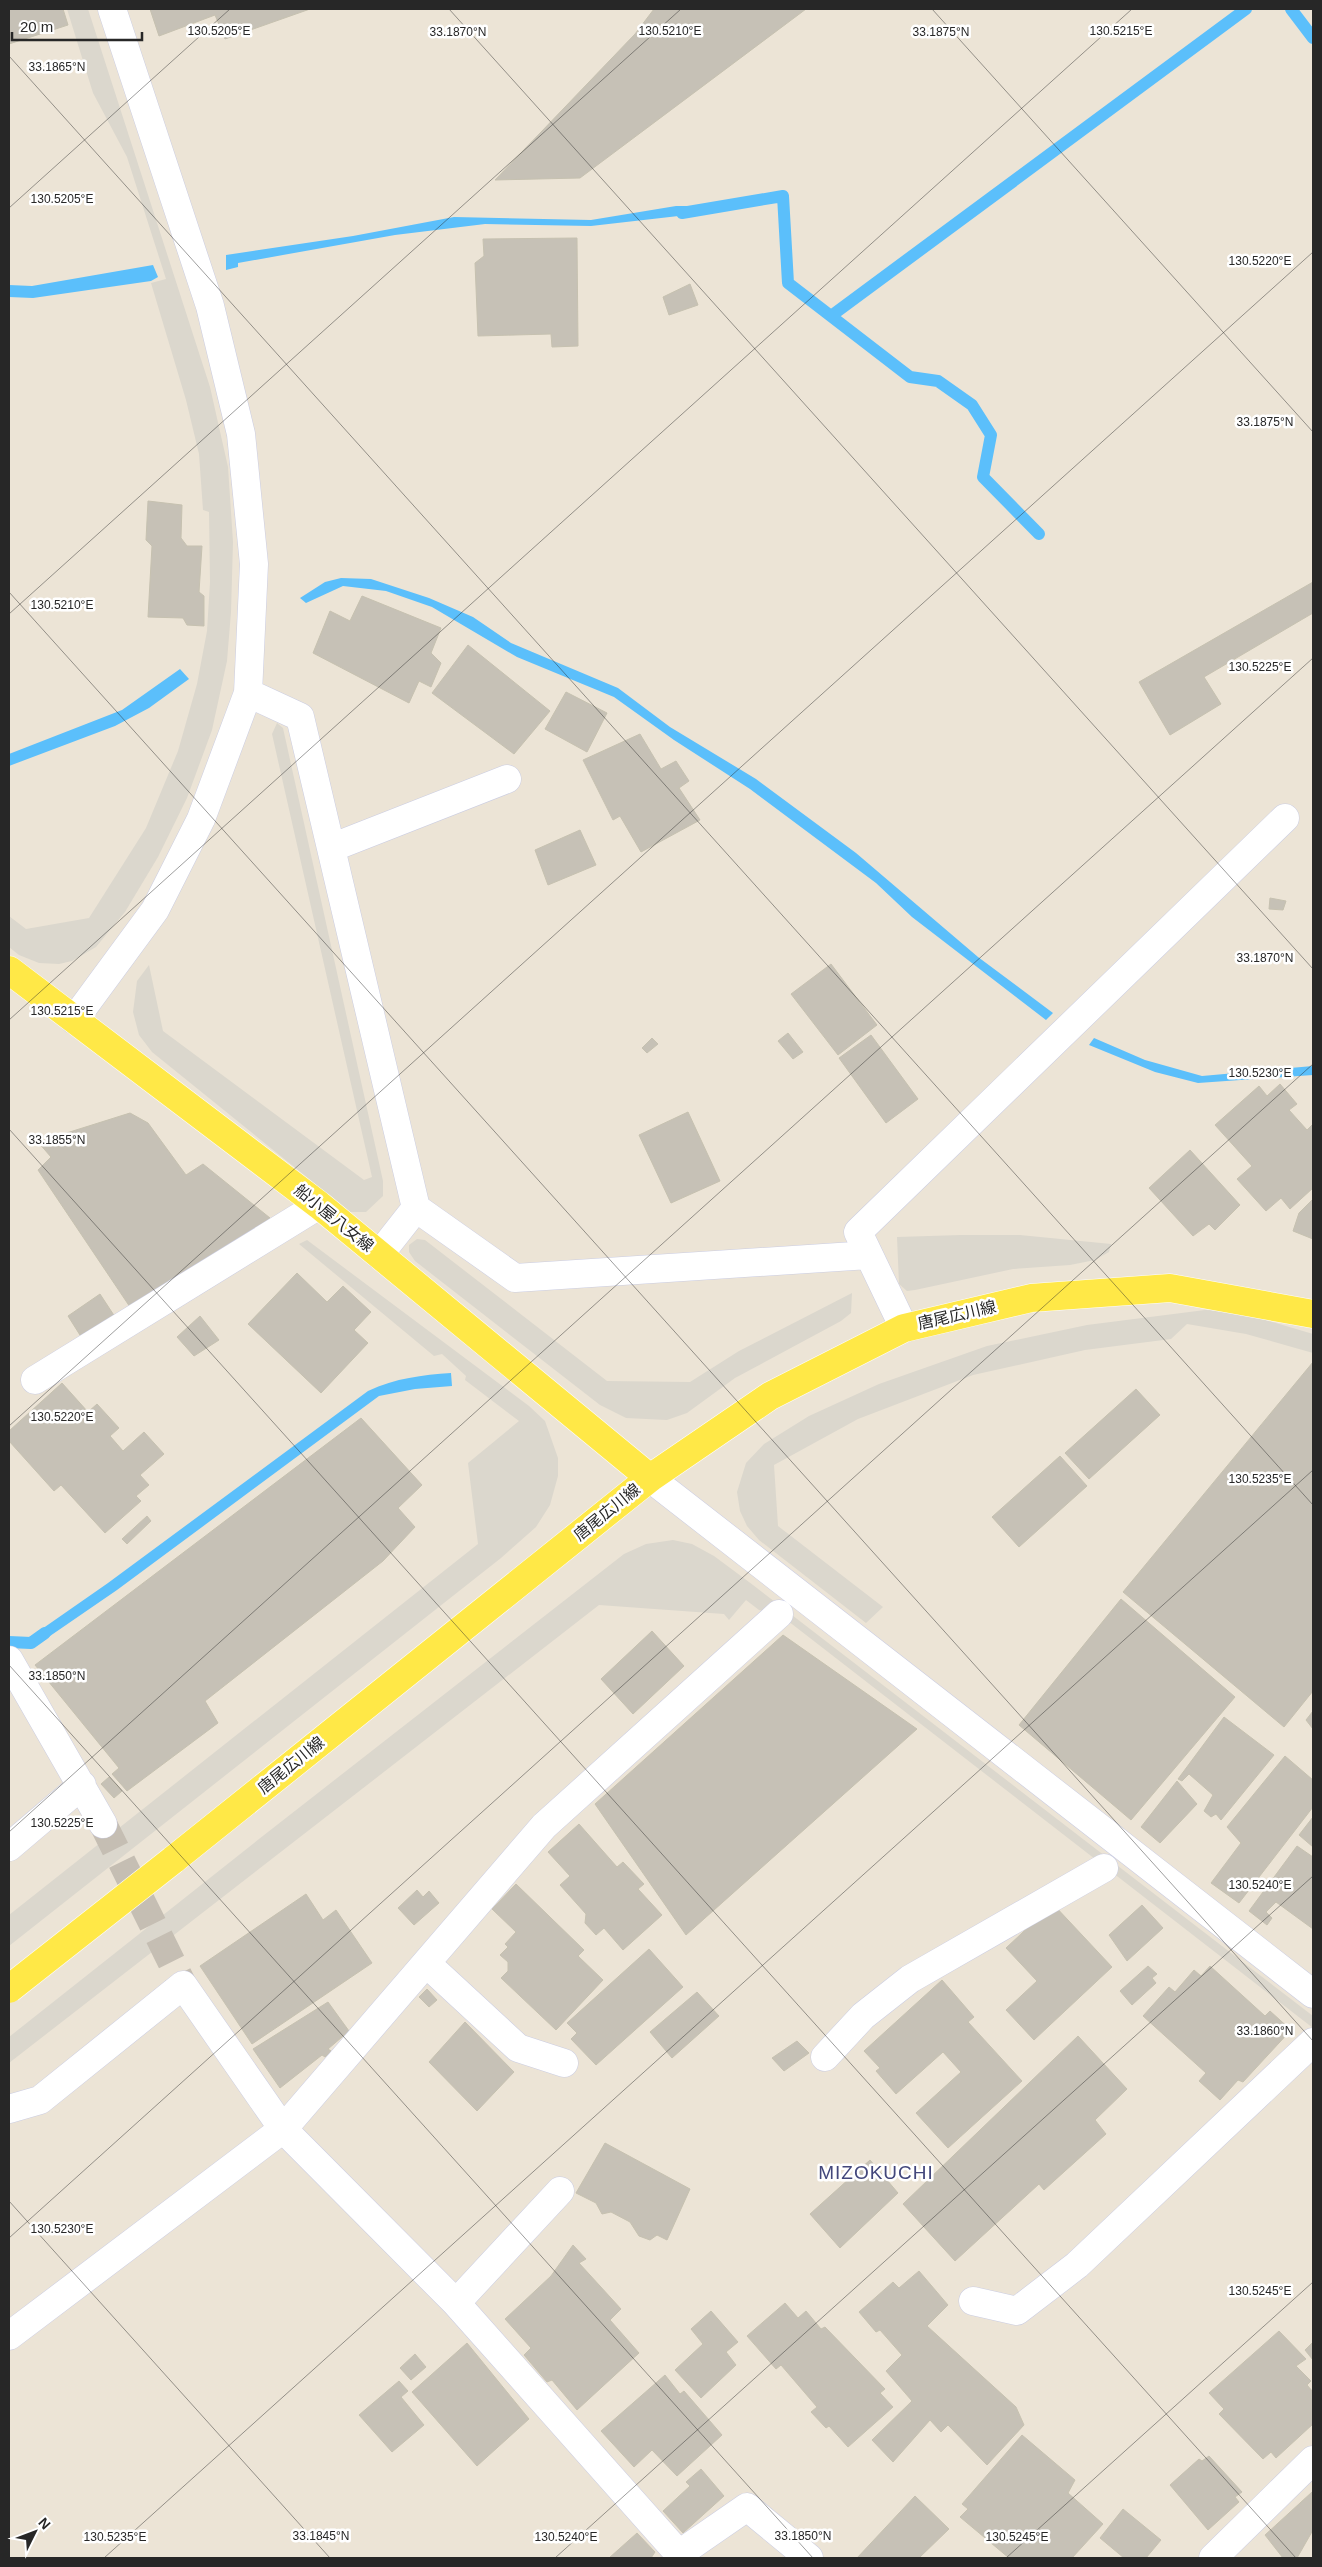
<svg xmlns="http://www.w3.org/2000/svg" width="1322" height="2567" viewBox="0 0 1322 2567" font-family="Arial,'Noto Sans JP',sans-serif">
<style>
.plaza{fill:#dbd7cd}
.water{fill:#5bbffb}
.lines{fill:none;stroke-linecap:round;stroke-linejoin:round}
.stream{stroke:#5bbffb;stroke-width:12}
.building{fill:#c6c1b6;stroke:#c6c1b0}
.minor-tunnel{stroke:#c5beb3;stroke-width:28;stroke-dasharray:28 14;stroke-linecap:butt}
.minor-casing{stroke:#cbcde2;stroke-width:29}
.major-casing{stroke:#fff;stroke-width:29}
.minor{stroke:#fff;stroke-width:28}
.major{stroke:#ffe847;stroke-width:28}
.major-bridge-casing{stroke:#fff;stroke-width:29;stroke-linecap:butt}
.major-bridge{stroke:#ffe847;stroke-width:28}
.ticks{fill:none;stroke:#272727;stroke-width:1;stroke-opacity:0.45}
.labels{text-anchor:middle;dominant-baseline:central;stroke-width:5;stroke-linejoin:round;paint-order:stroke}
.street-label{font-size:16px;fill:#272727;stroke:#fff}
.quarter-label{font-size:19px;letter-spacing:1px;fill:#43477b;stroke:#fff}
.ticks-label{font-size:12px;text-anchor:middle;fill:#272727;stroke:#fff;stroke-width:5;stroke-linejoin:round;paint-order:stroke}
</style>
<rect width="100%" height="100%" fill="#ece4d6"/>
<!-- plaza -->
<path class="plaza" d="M67 9H88L210 387 228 467 233 542 231 612 227 661 212 730 187 798 158 857 125 912 96 947 72 961 59 964 39 963 19 955 9 947V916L26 929 89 918 146 828 178 751 197 684 207 631 210 582 209 512 203 510 199 454 186 400 151 283 166 279 127 157 93 93Z
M277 723 283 728 383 1181V1196L366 1212H350L152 1052 139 1035 133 1012 137 981 149 965 163 1031 364 1180 372 1177 272 734Z
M961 1235H1020L1111 1244 1109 1252 1095 1260 1070 1265 1013 1269 915 1290 907 1291 899 1284 897 1237Z
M417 1239 425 1240 607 1381 690 1382 739 1351 852 1293 851 1313 841 1321 735 1378 687 1413 667 1420 626 1418 600 1405 415 1261 409 1252V1245Z
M307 1240 529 1406 545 1421 558 1458V1476L550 1505 536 1527 501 1558 9 1946V1915L478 1544 468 1463 519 1421 465 1380 466 1376 442 1354 434 1356 299 1244Z
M1205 1310 1235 1311 1313 1334V1353L1246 1334 1187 1324 1171 1339 1085 1350 973 1375 858 1419 774 1465 778 1526 883 1607 866 1623 759 1540 747 1526 740 1511 737 1492 746 1463 764 1444 809 1416 879 1384 987 1346 1087 1325Z
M673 1540 692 1544 714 1556 753 1585 1313 2016V2028L779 1614 759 1610 746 1600 729 1620 724 1614 599 1605 9 2063V2037L259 1839 624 1554 646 1544Z"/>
<!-- water -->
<path class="water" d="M676 206H692L698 210 696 214 591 226 485 224 395 235 238 263V267L226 270V255L353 236 454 217 591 220Z
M153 265 158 277 151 281 33 298 9 297V285L32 286Z
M341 578 371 579 429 598 473 617 511 643 618 688 670 727 756 779 856 853 978 957 1053 1013 1046 1020 912 917 876 883 750 789 674 740 614 697 517 657 432 607 386 591 343 586 306 603 300 598 325 582Z
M180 669 189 679 149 708 115 726 9 766V754L122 710Z
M1094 1038 1145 1060 1202 1076 1313 1066V1075L1198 1083 1155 1072 1089 1045Z
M451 1373 452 1386 415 1389 379 1396 117 1590 34 1647 29 1638 108 1583 368 1391C396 1378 422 1375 451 1373Z"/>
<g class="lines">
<!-- stream -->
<path class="stream" d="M1291 9 1313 38
M682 213 783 196 788 283 910 377 938 381 972 405 991 435 983 477 1039 534
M831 316 1246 9
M9 1642 31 1643 45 1633"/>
</g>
<!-- building -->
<path class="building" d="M9 9H63L68 25 9 44Z
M150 9H310L225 39 215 15 159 36Z
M654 9H806L580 178 495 180 635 34Z
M577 238 578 346 552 347 551 334 478 336 475 263 484 256 483 239Z
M690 284 698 305 669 315 663 297Z
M148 501 182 505 181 538 187 546H202L199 592 204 596V626L187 625 183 618 148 617 152 546 146 540Z
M1313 582V613L1204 677 1221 704 1170 735 1139 682Z
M362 596 441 628 431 653 441 663 431 687 419 681 409 703 313 653 330 611 350 621Z
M468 645 550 711 514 754 432 693Z
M566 692 607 713 587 752 545 729Z
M640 734 661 769 676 761 689 781 679 788 700 820 641 852 620 816 613 820 583 760Z
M580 830 596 865 548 885 535 850Z
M1270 898 1286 901 1283 910 1269 909Z
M831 964 877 1025 838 1055 791 994Z
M788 1033 803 1052 793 1059 778 1041Z
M871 1035 918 1099 886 1123 839 1058Z
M652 1038 658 1044 647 1053 642 1048Z
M1280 1084 1297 1104 1289 1110 1307 1130 1313 1124V1188L1290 1209 1281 1198 1266 1211 1237 1179 1252 1166 1215 1125 1259 1086 1267 1096Z
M688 1112 720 1181 671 1203 639 1135Z
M130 1113 148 1123 186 1175 203 1164 270 1218 132 1310 38 1170 51 1157 38 1142Z
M1190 1150 1240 1205 1215 1230 1209 1224 1193 1236 1149 1188Z
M1313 1199V1239L1293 1231 1299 1213Z
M297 1273 327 1302 343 1286 371 1312 354 1330 368 1343 321 1393 248 1324Z
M100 1294 119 1323 85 1343 68 1316Z
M200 1316 219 1340 194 1356 177 1337Z
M1313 1362V1691L1284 1727 1123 1592Z
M62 1383 88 1412 97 1404 119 1428 110 1436 123 1451 144 1432 164 1454 140 1475 149 1485 136 1496 141 1501 105 1533 61 1485 54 1491 9 1441V1431Z
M1136 1389 1160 1415 1089 1479 1065 1453Z
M361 1418 422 1485 398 1508 415 1527 383 1561 205 1701 218 1723 127 1791 112 1774 119 1768 35 1665Z
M1060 1456 1087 1486 1019 1547 992 1517Z
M147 1516 151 1521 127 1544 122 1539Z
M1121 1599 1235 1697 1131 1820 1019 1725Z
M652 1631 684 1666 633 1714 601 1679Z
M783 1635 917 1729 686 1935 595 1804Z
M1313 1711V1729L1306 1720Z
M1224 1717 1274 1755 1221 1820 1216 1814 1211 1817 1204 1811 1213 1795 1189 1774 1182 1781 1178 1779Z
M1285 1756 1313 1780V1807L1239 1903 1211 1883 1241 1843 1227 1827Z
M109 1777 122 1791 114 1798 101 1784Z
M1177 1781 1197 1804 1160 1843 1141 1827Z
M1313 1817V1847L1299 1835Z
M579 1824 617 1867 623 1862 644 1884 638 1889 662 1915 623 1950 604 1928 596 1935 585 1923 586 1914 560 1885 570 1876 548 1852Z
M1297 1846 1313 1857V1929L1276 1902 1266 1912 1272 1918 1267 1925 1249 1911Z
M516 1884 584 1950 578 1956 603 1980 556 2030 501 1978 508 1971V1962L500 1955 508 1947 505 1944 516 1932 492 1909Z
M417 1890 423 1897 429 1891 439 1903 414 1925 398 1908Z
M306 1894 323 1920 336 1910 372 1963 252 2044 200 1966Z
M1053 1904 1112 1967 1034 2040 1006 2010 1037 1981 1006 1948Z
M1142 1905 1163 1928 1127 1961 1109 1935Z
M649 1949 683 1987 596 2065 571 2039 577 2033 567 2023Z
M1148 1966 1157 1974 1152 1978 1156 1983 1132 2005 1120 1991Z
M1210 1966 1265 2016 1270 2011 1291 2030 1243 2082 1238 2080 1220 2100 1199 2081 1206 2073 1143 2016 1169 1987 1175 1992 1194 1970 1201 1976Z
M942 1980 974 2017 968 2022 1022 2081 948 2148 916 2113 961 2072 943 2052 896 2094 876 2071 880 2068 864 2051Z
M427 1989 437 2000 429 2007 419 1997Z
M697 1992 719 2016 672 2058 650 2032Z
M328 2002 349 2031 328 2049 331 2051 325 2057 322 2055 280 2088 253 2049Z
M465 2022 514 2072 477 2111 429 2062Z
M1078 2036 1127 2089 1095 2120 1106 2134 1044 2190 1039 2184 955 2261 903 2204Z
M797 2041 809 2053 784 2071 772 2058Z
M605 2143 690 2189 667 2240 657 2235 650 2240 639 2236 630 2222 611 2212 602 2214 596 2203 576 2193Z
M870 2160 898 2193 840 2248 810 2214Z
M573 2245 586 2259 579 2263 621 2309 610 2320 639 2353 577 2410 552 2380 547 2382 524 2355 531 2348 505 2319 551 2276Z
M919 2271 948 2305 927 2326 1016 2407 1024 2425 987 2465 948 2425 941 2432 930 2420 893 2462 872 2440 912 2401 886 2371 902 2355 880 2330 876 2332 859 2312 893 2282 899 2288Z
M785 2303 798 2318 806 2311 821 2329 825 2327 885 2389 880 2393 893 2407 848 2447 829 2426 826 2428 811 2412 817 2407 781 2365 776 2369 747 2336Z
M711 2311 738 2342 726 2352 736 2365 701 2398 675 2370 703 2344 691 2329Z
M1279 2331 1306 2359 1296 2366 1311 2381 1307 2385 1313 2392V2424L1276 2458 1271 2452 1263 2459 1219 2414 1224 2409 1209 2393Z
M1313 2342V2360L1305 2350Z
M467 2343 529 2419 477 2466 412 2392Z
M415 2354 426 2367 411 2380 400 2368Z
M665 2375 680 2394 684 2391 722 2435 677 2476 652 2450 634 2467 601 2431Z
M399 2381 408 2391 401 2397 424 2425 392 2452 359 2415Z
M1022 2435 1075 2480 1068 2493 1103 2524 1072 2558H1009L960 2517 968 2509 962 2504Z
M1209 2456 1242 2492 1235 2497 1239 2502 1208 2530 1170 2485 1199 2459 1202 2461Z
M701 2469 724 2496 683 2533 663 2511 690 2486 686 2482Z
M1312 2492 1313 2530 1297 2558H1283L1265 2535Z
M915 2496 949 2529 919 2558H857Z
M1123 2509 1161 2540 1146 2558H1124L1100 2538Z
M637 2533 655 2552 651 2558H609Z"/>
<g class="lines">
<!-- minor-tunnel -->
<path class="minor-tunnel" d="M103 1824 183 1985"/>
<!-- minor casing -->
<g class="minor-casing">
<path id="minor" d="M248 693 300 717 416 1208 379 1255
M331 848 507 779
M74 1020 155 910 201 819 248 693 254 564 241 434 210 306 112 9
M416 1208 515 1278 869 1255
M904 1328 858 1232 1285 818
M35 1380 319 1205
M650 1478 1313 1994
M9 1660 103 1824
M9 1847 82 1785
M426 1963 518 2048 564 2063
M825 2057 863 2016 910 1979 1104 1868
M9 2109 40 2100 183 1985 283 2129 456 2303 679 2554 747 2507 809 2558
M973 2301 1017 2311 1077 2265 1313 2042
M456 2303 560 2191
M9 2336 283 2129 544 1826 779 1614
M1213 2558 1313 2460"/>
</g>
<!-- major casing -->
<g class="major-casing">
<path id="major" d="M9 970 319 1205 650 1478
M173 1860 650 1478 770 1396 904 1328 1031 1298 1170 1288 1313 1314"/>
</g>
<!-- minor -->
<use href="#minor" class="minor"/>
<!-- major -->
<use href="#major" class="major"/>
<!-- major-bridge casing -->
<g class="major-bridge-casing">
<path id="major-bridge" d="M9 1989 173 1860"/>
</g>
<!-- major-bridge -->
<use href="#major-bridge" class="major-bridge"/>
</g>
<!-- ticks -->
<path class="ticks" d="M449 9 1313 969M932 9 1313 432M9 56 1313 1505M9 208 230 9M9 592 1313 2041M9 614 681 9M9 1020 1132 9M9 1129 1296 2558M9 1426 1313 252M9 1665 813 2558M9 1832 1313 658M9 2201 330 2558M9 2238 1313 1064M104 2558 1313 1470M555 2558 1313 1876M1006 2558 1313 2282"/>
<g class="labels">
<!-- street labels -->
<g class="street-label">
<text transform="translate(334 1218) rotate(39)">船小屋八女線</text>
<text transform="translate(957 1315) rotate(-13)">唐尾広川線</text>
<text transform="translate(607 1512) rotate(-39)">唐尾広川線</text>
<text transform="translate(291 1765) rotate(-39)">唐尾広川線</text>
</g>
<!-- quarter labels -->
<g class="quarter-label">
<text x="876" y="2172">MIZOKUCHI</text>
</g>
</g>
<g class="ticks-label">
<text x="1121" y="35">130.5215°E</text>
<text x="219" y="35">130.5205°E</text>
<text x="670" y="35">130.5210°E</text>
<text x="458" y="36">33.1870°N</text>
<text x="941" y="36">33.1875°N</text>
<text x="57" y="71">33.1865°N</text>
<text x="62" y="203">130.5205°E</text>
<text x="1260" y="265">130.5220°E</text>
<text x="1265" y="426">33.1875°N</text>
<text x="62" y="609">130.5210°E</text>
<text x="1260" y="671">130.5225°E</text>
<text x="1265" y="962">33.1870°N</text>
<text x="62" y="1015">130.5215°E</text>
<text x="1260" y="1077">130.5230°E</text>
<text x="57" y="1144">33.1855°N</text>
<text x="62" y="1421">130.5220°E</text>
<text x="1260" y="1483">130.5235°E</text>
<text x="57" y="1680">33.1850°N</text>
<text x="62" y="1827">130.5225°E</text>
<text x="1260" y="1889">130.5240°E</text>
<text x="1265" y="2035">33.1860°N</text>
<text x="62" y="2233">130.5230°E</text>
<text x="1260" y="2295">130.5245°E</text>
<text x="321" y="2540">33.1845°N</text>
<text x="803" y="2540">33.1850°N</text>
<text x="115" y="2541">130.5235°E</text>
<text x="566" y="2541">130.5240°E</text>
<text x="1017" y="2541">130.5245°E</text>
</g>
<!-- border -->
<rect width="1322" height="2567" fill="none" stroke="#272727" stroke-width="20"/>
<!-- north arrow -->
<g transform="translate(35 2532) rotate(48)" stroke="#ffffff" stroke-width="4" paint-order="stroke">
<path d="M0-4L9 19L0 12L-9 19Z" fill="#272727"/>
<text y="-8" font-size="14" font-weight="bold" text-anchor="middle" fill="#272727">N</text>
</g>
<!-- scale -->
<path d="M12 32v8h130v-8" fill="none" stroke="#272727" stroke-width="2.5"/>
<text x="20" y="32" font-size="15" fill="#272727" stroke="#ffffff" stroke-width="4" paint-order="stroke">20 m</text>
</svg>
